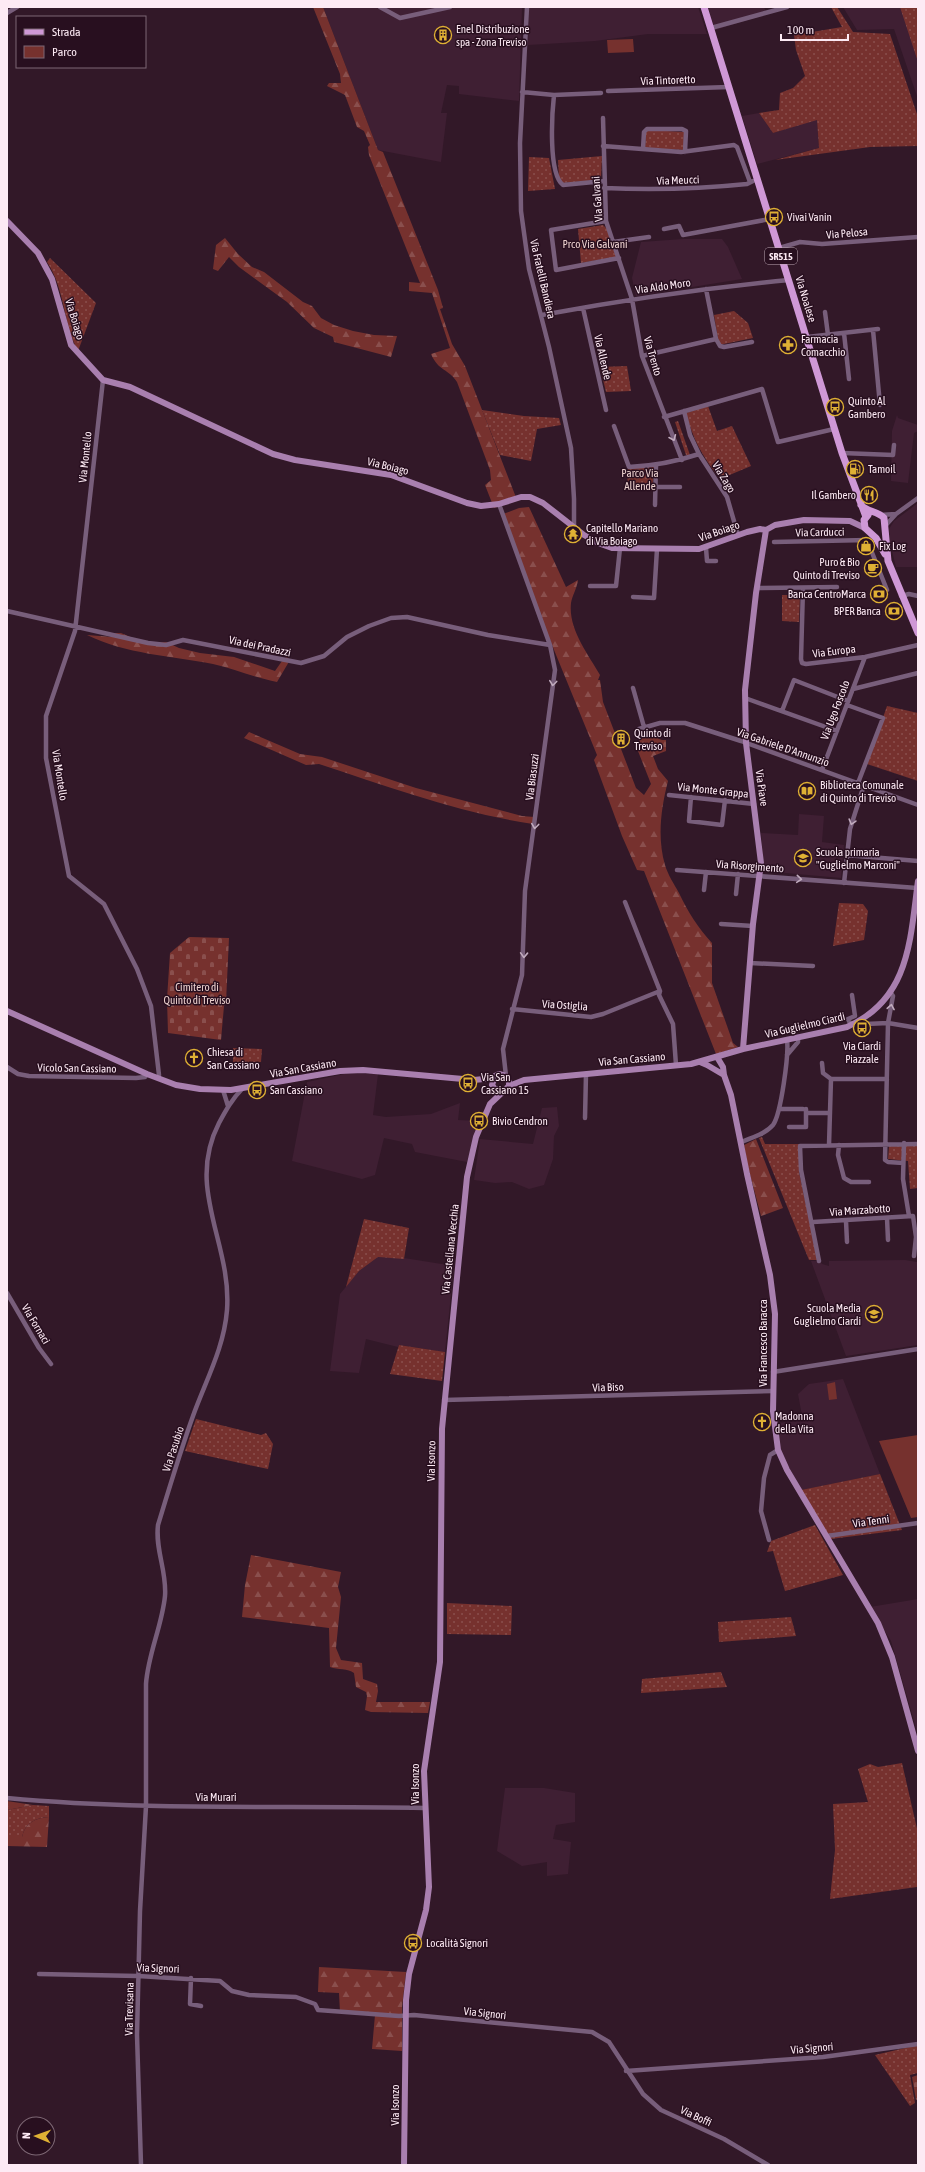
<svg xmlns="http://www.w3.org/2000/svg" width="925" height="2172" viewBox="0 0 925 2172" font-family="'Asap Condensed',sans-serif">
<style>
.built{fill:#3f1f33}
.green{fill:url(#green-dots)}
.forest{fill:url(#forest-firs)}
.cemetery{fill:url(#cemetery-stones)}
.pitch{fill:#76312e}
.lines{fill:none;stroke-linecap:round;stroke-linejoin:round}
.street{stroke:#785e7b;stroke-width:4.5}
.secondary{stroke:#a97faf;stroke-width:6}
.primary{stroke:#cf98d6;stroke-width:7}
.oneway{stroke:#c1abbe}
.labels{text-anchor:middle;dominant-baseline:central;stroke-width:3;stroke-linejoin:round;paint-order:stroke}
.shield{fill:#280f1f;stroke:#bda8b4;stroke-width:1}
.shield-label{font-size:10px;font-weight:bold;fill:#fdeaf4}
.poi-label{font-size:11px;fill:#fdeaf4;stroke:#280f1f;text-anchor:start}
.street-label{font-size:11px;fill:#fdeaf4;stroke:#280f1f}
.park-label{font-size:11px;fill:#edd2cf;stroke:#280f1f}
</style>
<defs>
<pattern id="green-dots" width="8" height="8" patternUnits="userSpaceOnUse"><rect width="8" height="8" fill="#76312e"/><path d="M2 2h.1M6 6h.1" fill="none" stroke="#8a4f4d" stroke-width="1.8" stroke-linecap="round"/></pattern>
<pattern id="forest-firs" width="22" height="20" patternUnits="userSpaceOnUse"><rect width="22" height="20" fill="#76312e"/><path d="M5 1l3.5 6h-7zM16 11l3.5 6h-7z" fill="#8a4f4d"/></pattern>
<pattern id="cemetery-stones" width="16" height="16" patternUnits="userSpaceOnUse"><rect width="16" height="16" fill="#76312e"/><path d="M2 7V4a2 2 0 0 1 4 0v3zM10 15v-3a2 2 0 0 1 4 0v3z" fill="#8a4f4d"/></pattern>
</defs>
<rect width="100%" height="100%" fill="#321828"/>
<!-- built -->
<path class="built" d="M323 7H522L519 101 459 94V86L447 85 441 113H447L441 162 378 150Z
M529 7H698L707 34H648L595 41 528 45Z
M708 7H764L767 14 715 30Z
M843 7H918V99L894 29 857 30Z
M759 113 773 133 817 119 819 148 757 164 742 116Z
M683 239H722L728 247 742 279 636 296 632 278 641 242Z
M897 415 898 418 918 425V431L914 433 908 483 891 481 892 431Z
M918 503V567H896L890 543 889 529 894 521Z
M799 814 824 816 822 842 844 845 841 878 764 871 761 833 798 835Z
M358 1073 378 1074 373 1115 386 1117 431 1114 460 1103 458 1120 479 1121 467 1162 415 1152 412 1144 384 1138 375 1175 362 1179 292 1161 307 1082 344 1074Z
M557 1107 559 1126 554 1136 553 1159 544 1185 529 1189 512 1182 495 1183 474 1180 480 1139 533 1144 542 1108Z
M378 1257 404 1258 454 1266 445 1352 399 1345 398 1347 366 1339 359 1373 330 1371 340 1294 359 1271Z
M905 1260 917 1262 918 1345 846 1356 811 1261H820L822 1264 829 1266V1261Z
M843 1379 880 1474 801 1490 780 1451 776 1423 803 1421 798 1394 809 1384Z
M918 1599V1735L891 1641 870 1607Z
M505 1788H544L575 1793V1822L556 1825 553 1839 571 1842 568 1874 547 1876V1862L522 1866 497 1851Z"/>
<!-- green -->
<path class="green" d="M831 7H837L853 32 890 34 918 117V146L870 147 775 160 819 148 817 120 773 133 759 113 779 110 780 93 793 88 805 76 796 50 794 35 842 27Z
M900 7H918V62Z
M648 130 685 132 684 150 645 148 646 132Z
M602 156 601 178 598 180 563 183 559 179 558 160Z
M529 157 549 158 555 189 528 191Z
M603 225 607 229 616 257 581 263 578 229Z
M50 258 96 303 78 351C63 323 65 289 47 262Z
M734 311 748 323 753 338 719 345 714 315Z
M627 366 631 391 606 392 600 367Z
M708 406 717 431 732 426 751 466 720 479C703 457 693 440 686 413Z
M482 410 524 416 559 418 561 425 537 429 531 461 500 455Z
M678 421 690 455H686L675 422Z
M654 467 652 491 627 490 628 468Z
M782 595H800L799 622 782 621Z
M887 706 918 713V781L867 764Z
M839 903 863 904 868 911 864 940 833 946Z
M233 1048 262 1049 261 1062H233Z
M762 1137 765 1144H799V1172L818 1260H809L759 1138Z
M889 1146H918V1188L910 1189 908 1161 888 1159Z
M364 1219 409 1228 404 1259 378 1257 359 1271 346 1287Z
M399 1345 445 1352 442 1381 390 1374Z
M196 1419 261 1435 266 1433 273 1444 268 1469 185 1451Z
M880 1474 902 1530 831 1539 801 1490Z
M815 1525 843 1575 785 1591 773 1551 767 1552 771 1541Z
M447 1603 512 1606 511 1635 447 1634Z
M791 1617 796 1636 719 1642 718 1622Z
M721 1672 727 1687 641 1693 642 1679Z
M902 1763 918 1833V1896L917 1887 830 1899 835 1850 833 1804 868 1802 858 1769 870 1764 878 1767Z
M33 1805 49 1806V1817C35 1818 25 1823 22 1837H7V1810Z
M918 2045V2073L910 2075 915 2103 910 2106 875 2055Z"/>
<!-- forest -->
<path class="forest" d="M313 7H323L378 150 383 152 438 290 443 308 440 309 452 344 465 366 517 500 494 508 485 485 491 480 490 470 457 382C448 368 439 372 431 354L450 348 432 293 409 291V282L420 283 369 155 368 147 370 145 364 131 357 127 345 95 327 86 329 83H341L340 74Z
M225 238 238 254 252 267 264 272 303 302 312 306 321 318 334 325 353 331 374 335 397 336 391 357 334 342 333 337 314 328 287 302 239 267 229 257 218 271 213 269 216 245Z
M529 507 566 587 578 580C577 588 572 596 571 603 568 629 588 654 600 675L598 680H600L603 702 636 788 644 795 651 784 636 746 644 733 662 740H666V751L653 756 658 769 668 781C661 808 657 838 665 865 668 875 674 884 679 893 688 912 698 928 712 943V983L733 1043 738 1047 716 1054 644 871 637 870 622 836 594 760 597 755 543 623 503 514 519 508Z
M112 633H121L135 639 155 643 166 642 179 648 200 653 234 657 275 671 282 661 287 657 290 660 277 682C256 678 235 669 213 664 172 656 125 654 87 635L112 637Z
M249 732 300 754 322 757 416 788 522 816 534 817 533 824C460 813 389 787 319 764L306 765 244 738Z
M756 1139 783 1208 761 1216 748 1167 744 1145Z
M251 1555 341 1572 338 1587 341 1597 336 1648 341 1660 362 1663 363 1679 377 1684 378 1691 376 1702H430L428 1713 371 1712 365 1710 367 1696 366 1692 356 1687 354 1673C348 1668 338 1670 330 1667L329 1628 242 1617 245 1585Z
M7 1801 33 1805 7 1810Z
M49 1817 47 1847 7 1846V1837H22C25 1823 35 1818 49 1817Z
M319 1967 406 1972 402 2007V2051L372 2049 375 2015 340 2012 339 1993 318 1992Z"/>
<!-- cemetery -->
<path class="cemetery" d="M189 937 229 938 226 1002 224 1006 221 1040 168 1033 167 999 170 953Z
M918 2075V2099L916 2100 912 2077Z"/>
<!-- pitch -->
<path class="pitch" d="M633 39 634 52 608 53 607 40Z
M835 1382 837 1399 829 1400 827 1384Z
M918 1435V1517L911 1518 879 1441Z
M745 1624V1632L730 1633 729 1625Z"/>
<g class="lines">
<!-- street -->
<path class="street" d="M380 7 400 18 450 7
M527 7 520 143 521 211 529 269 549 347 571 448 574 499V528
M7 13 17 7
M711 28 787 7
M608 91 729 87
M522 92 554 95 601 93
M554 95C552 113 548 174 563 185L604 181
M603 118 606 221 632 299 642 356 682 460
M603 146 681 152 734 145 737 147 750 182
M643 149 644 132 647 129H682L686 131 685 152
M604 188C652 190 699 189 747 184L753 181
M606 221 551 230 556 270 619 258
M664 229 679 226 683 235 770 219
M613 242 649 237
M779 248 800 242 822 244 918 237
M706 289 716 339 720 346 724 347 752 342
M583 308 606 410
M825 312 828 335
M542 315C623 300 706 288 789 280
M873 330 880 405
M844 333 849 379
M807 337 878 329
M642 356 716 339
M103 380 75 631 46 716V758L69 876 104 904 137 969 151 1006 159 1075 158 1078
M684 411 690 435 699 454 727 497 738 535
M664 417 762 389 778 442 834 429
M614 426 629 467C654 466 675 462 699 454
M842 453 893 455 894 445
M656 487H680
M499 504 550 645 555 670 525 891 522 975 503 1049 506 1076
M655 505 656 465
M880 515 896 514
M885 526 896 514 918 498
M774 542 867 540 887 590
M706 548 707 561H716
M590 586H616L620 548
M757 588 837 587
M803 588 801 659 802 663 806 664 865 657 918 645
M901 596 909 594 918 596
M633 597 654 598 657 549
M7 611 148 643 166 645 183 640 301 663 324 656 347 637 369 626 391 618 407 617 488 635 550 645
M633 688 644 727
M853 689 918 673
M745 698 837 731
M847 705 883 718 858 783
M782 711 794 680 848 701
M639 729 660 723H685L741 741 918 805
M822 770 865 657
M669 795 754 804
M691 797 689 821 722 825 725 800
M846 855 918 861
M677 870 917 888
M844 883 850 829 864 785
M704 890 706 872
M736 894 738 874
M625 902 660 991 659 995 673 1024 676 1065
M721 924 753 926
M750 963 813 966
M891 993 893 996 888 1023 885 1160 888 1162 903 1163
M512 1009 591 1017 603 1014 660 991
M862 1019 866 1024 888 1023 918 1028
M851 1025 848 1019 855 1016 852 995
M787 1055 798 1042V1038
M822 1063 823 1073 831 1079
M7 1067 18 1074 29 1076 136 1078 145 1077 147 1074
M223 1090 228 1106
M779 1109H803
M806 1113H829
M585 1118 586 1074
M789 1127H806V1109
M741 1142C752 1138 765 1134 773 1125 781 1114 789 1054 787 1040
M904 1143 903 1179 909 1216
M829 1145 831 1079H887
M839 1145 838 1155 844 1178 851 1182H869
M887 1218 888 1240
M846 1221 847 1242
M813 1222 913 1216 916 1237 914 1256
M819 1261 801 1170 800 1146 918 1144
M7 1293 39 1348 51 1364
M773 1372 918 1349
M444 1400 773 1391
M827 1536 918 1523
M769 1540 761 1511 764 1478 770 1455 778 1450
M7 1798C146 1811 286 1805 425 1808
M39 1974 138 1976 220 1981 232 1991 249 1995 296 1997 315 2004 318 2010 399 2016 414 2015 592 2032 609 2042 643 2094 661 2110 724 2139 768 2165
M191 1978 190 2004 201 2006
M626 2071 823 2057 918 2044
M141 2165 137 2035 140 1911 146 1806V1684C148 1654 162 1626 165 1596 167 1571 155 1550 158 1525 169 1489 180 1452 193 1416 206 1380 224 1348 227 1310 232 1243 185 1189 219 1123 226 1110 232 1099 243 1088"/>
<!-- secondary -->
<path class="secondary" d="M7 221 38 253 52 279 71 345 103 380 130 387 273 454 295 460 391 475 467 503 481 506 499 504 521 497H530L543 503 584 535 598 543 612 548 699 549 747 532 760 529 766 530 775 525 804 520 850 521 865 528
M7 1011 147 1074 176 1085 200 1089 231 1090 340 1071 363 1070 474 1080 493 1078
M743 1049 753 924 761 863 746 743 745 690 756 593 766 530
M717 1057 723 1067 724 1075 731 1095 747 1174 770 1275 775 1314 773 1411 778 1450 787 1470 878 1623 892 1657 918 1751
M700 1062 707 1065 724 1075
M502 1091 495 1089 492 1085 495 1076 499 1074 506 1076 509 1082V1086
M404 2165 406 2000 409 1974 426 1910 429 1887 424 1771 440 1662 442 1429 467 1177 476 1137 490 1104 509 1086 524 1080 691 1064 743 1049 847 1027C910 999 910 940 918 881"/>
<!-- primary -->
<path class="primary" d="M704 7 842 453 866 517
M861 505C867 512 878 511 884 518L888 561 918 633
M868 515 864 520 865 528 876 538 885 554"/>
</g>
<!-- one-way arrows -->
<defs><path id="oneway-chevron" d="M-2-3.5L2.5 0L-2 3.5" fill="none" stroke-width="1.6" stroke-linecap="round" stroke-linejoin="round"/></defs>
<g class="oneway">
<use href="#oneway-chevron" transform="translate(673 438) rotate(67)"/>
<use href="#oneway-chevron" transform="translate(553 683) rotate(97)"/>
<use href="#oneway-chevron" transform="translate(852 822) rotate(106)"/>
<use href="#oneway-chevron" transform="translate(535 826) rotate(97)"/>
<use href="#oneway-chevron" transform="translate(799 879) rotate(5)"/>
<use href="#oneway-chevron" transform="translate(524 955) rotate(92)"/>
<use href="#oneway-chevron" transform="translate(891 1007) rotate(-80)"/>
</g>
<!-- icons -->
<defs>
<g id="building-ring" transform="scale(0.9)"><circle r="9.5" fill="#280f1f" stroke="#dfb034" stroke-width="1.5"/><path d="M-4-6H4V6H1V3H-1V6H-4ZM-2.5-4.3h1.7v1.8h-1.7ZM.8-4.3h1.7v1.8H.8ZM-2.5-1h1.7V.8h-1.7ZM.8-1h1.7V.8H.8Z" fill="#dfb034"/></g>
<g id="bus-ring" transform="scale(0.9)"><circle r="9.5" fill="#280f1f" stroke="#dfb034" stroke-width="1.5"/><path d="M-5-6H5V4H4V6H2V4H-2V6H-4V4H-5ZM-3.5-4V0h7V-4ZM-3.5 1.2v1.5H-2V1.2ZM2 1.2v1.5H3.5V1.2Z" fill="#dfb034"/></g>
<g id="pharmacy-ring" transform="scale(0.9)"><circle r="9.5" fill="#280f1f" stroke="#dfb034" stroke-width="1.5"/><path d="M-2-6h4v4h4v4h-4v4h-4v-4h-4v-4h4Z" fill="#dfb034"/></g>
<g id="fuel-ring" transform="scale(0.9)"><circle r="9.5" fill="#280f1f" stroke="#dfb034" stroke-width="1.5"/><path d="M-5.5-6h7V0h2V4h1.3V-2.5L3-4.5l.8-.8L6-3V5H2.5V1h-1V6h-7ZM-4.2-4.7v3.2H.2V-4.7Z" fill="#dfb034"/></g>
<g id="restaurant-ring" transform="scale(0.9)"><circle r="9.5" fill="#280f1f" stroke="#dfb034" stroke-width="1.5"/><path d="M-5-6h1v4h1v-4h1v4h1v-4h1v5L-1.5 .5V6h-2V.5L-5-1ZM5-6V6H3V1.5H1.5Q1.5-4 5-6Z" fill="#dfb034"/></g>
<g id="temple-ring" transform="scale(0.9)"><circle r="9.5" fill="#280f1f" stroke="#dfb034" stroke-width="1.5"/><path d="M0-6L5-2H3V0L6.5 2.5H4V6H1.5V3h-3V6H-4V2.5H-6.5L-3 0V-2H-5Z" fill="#dfb034"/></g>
<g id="shop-ring" transform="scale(0.9)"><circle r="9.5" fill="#280f1f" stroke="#dfb034" stroke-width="1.5"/><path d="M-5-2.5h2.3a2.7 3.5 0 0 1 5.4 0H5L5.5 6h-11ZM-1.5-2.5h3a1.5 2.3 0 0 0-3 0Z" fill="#dfb034"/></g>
<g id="cafe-ring" transform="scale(0.9)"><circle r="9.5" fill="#280f1f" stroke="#dfb034" stroke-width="1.5"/><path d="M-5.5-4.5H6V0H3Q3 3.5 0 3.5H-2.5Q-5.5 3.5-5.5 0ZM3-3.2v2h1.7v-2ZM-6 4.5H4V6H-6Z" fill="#dfb034"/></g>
<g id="bank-ring" transform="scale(0.9)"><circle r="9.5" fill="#280f1f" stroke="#dfb034" stroke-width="1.5"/><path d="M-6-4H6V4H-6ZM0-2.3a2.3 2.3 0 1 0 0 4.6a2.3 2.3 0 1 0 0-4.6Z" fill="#dfb034"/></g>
<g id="library-ring" transform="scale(0.9)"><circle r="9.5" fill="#280f1f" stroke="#dfb034" stroke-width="1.5"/><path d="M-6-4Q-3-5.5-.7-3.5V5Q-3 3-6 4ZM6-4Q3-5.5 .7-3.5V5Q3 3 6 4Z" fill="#dfb034"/></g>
<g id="school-ring" transform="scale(0.9)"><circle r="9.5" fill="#280f1f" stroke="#dfb034" stroke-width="1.5"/><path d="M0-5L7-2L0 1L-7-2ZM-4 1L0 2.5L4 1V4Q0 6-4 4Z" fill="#dfb034"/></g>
<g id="church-ring" transform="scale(0.9)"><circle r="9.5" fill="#280f1f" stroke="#dfb034" stroke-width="1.5"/><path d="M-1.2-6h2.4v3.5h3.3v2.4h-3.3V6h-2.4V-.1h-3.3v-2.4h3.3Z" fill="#dfb034"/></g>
</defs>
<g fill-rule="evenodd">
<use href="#building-ring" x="443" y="35"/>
<use href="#bus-ring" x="774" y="217"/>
<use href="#pharmacy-ring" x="788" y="345"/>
<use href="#bus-ring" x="835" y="407"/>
<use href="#fuel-ring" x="855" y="469"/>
<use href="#restaurant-ring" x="869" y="495"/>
<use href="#temple-ring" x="573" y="534"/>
<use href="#shop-ring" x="866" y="546"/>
<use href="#cafe-ring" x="873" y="568"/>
<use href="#bank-ring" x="879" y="594"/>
<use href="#bank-ring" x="894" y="611"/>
<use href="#building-ring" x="621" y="739"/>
<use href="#library-ring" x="807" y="791"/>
<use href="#school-ring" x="803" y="858"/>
<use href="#bus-ring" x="862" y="1028"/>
<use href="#church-ring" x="194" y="1058"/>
<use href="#bus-ring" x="468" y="1083"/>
<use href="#bus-ring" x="257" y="1090"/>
<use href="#bus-ring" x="479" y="1121"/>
<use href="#school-ring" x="874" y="1314"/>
<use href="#church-ring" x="762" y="1422"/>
<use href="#bus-ring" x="413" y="1943"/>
</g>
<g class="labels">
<!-- shield labels -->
<rect class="shield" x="765" y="248" width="32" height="16" rx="3"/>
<g class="shield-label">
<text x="781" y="256">SR515</text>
</g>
<!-- poi labels -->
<g class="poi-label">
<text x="456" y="29">Enel Distribuzione<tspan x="456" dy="13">spa - Zona Treviso</tspan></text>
<text x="787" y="217">Vivai Vanin</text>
<text x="801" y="339">Farmacia<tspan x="801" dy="13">Comacchio</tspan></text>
<text x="848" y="401">Quinto Al<tspan x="848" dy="13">Gambero</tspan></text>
<text x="868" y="469">Tamoil</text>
<text x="856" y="495" text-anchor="end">Il Gambero</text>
<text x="586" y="528">Capitello Mariano<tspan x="586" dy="13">di Via Boiago</tspan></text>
<text x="879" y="546">Fix Log</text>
<text x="860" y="562" text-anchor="end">Puro &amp; Bio<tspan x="860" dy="13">Quinto di Treviso</tspan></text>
<text x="866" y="594" text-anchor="end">Banca CentroMarca</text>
<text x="881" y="611" text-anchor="end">BPER Banca</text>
<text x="634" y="733">Quinto di<tspan x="634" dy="13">Treviso</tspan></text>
<text x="820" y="785">Biblioteca Comunale<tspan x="820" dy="13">di Quinto di Treviso</tspan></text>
<text x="816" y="852">Scuola primaria<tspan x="816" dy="13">"Guglielmo Marconi"</tspan></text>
<text x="862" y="1046" text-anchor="middle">Via Ciardi<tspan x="862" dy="13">Piazzale</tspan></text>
<text x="207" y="1052">Chiesa di<tspan x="207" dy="13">San Cassiano</tspan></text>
<text x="481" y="1077">Via San<tspan x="481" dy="13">Cassiano 15</tspan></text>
<text x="270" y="1090">San Cassiano</text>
<text x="492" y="1121">Bivio Cendron</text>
<text x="861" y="1308" text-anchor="end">Scuola Media<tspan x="861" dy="13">Guglielmo Ciardi</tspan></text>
<text x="775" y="1416">Madonna<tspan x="775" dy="13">della Vita</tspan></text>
<text x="426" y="1943">Località Signori</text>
</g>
<!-- street labels -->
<g class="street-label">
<text transform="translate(668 80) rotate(-2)">Via Tintoretto</text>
<text transform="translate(678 180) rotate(-2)">Via Meucci</text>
<text transform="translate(597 199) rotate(-94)">Via Galvani</text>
<text transform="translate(847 233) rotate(-5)">Via Pelosa</text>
<text transform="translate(543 279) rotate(77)">Via Fratelli Bandiera</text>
<text transform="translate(663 286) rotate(-8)">Via Aldo Moro</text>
<text transform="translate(806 299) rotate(73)">Via Noalese</text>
<text transform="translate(75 319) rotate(73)">Via Boiago</text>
<text transform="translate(653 356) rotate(74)">Via Trento</text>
<text transform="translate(603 357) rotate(77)">Via Allende</text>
<text transform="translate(85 457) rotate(-84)">Via Montello</text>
<text transform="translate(388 466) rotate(14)">Via Boiago</text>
<text transform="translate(724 477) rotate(59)">Via Zago</text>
<text transform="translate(719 531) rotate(-19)">Via Boiago</text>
<text transform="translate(820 532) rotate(-1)">Via Carducci</text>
<text transform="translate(260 646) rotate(12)">Via dei Pradazzi</text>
<text transform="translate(834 651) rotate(-7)">Via Europa</text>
<text transform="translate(835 710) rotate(-69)">Via Ugo Foscolo</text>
<text transform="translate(783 747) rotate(19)">Via Gabriele D'Annunzio</text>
<text transform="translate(60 775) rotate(81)">Via Montello</text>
<text transform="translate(532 777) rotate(-83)">Via Biasuzzi</text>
<text transform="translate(762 788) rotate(82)">Via Piave</text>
<text transform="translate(713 790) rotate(6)">Via Monte Grappa</text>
<text transform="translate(750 866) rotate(4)">Via Risorgimento</text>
<text transform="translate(565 1005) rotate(4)">Via Ostiglia</text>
<text transform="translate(805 1025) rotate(-13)">Via Guglielmo Ciardi</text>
<text transform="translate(632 1059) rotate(-5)">Via San Cassiano</text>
<text transform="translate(77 1068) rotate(1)">Vicolo San Cassiano</text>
<text transform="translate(303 1068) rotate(-10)">Via San Cassiano</text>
<text transform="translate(860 1210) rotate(-4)">Via Marzabotto</text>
<text transform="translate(450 1249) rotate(-84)">Via Castellana Vecchia</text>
<text transform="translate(36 1324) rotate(59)">Via Fornaci</text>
<text transform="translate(763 1343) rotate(-90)">Via Francesco Baracca</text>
<text transform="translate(608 1387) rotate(-2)">Via Biso</text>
<text transform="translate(173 1449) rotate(-72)">Via Pasubio</text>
<text transform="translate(431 1461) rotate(-89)">Via Isonzo</text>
<text transform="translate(871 1521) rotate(-8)">Via Tenni</text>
<text transform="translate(415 1784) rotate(-90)">Via Isonzo</text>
<text x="216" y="1797">Via Murari</text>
<text transform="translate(158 1968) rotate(2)">Via Signori</text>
<text transform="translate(129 2009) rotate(-89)">Via Trevisana</text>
<text transform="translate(485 2013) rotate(6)">Via Signori</text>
<text transform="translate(812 2048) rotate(-5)">Via Signori</text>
<text transform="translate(395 2105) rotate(-90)">Via Isonzo</text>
<text transform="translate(696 2116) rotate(25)">Via Boffi</text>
</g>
<!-- park labels -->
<g class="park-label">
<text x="595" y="244">Prco Via Galvani</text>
<text x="640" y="473">Parco Via<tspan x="640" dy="13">Allende</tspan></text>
<text x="197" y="987">Cimitero di<tspan x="197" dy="13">Quinto di Treviso</tspan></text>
</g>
</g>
<!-- border -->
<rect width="925" height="2172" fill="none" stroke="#fdeaf4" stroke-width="16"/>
<!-- legend -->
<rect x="16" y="16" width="130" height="52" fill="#280f1f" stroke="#7d6774"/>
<rect x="24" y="29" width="20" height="6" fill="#cf98d6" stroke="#7d6774"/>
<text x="52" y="36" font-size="12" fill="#fdeaf4">Strada</text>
<rect x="24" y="46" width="20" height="12" fill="#76312e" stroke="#7d6774"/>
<text x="52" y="56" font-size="12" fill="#fdeaf4">Parco</text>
<!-- north arrow -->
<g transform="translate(36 2136) rotate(272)"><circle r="19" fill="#280f1f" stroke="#7d6774"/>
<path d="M0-3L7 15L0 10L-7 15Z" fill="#dfb034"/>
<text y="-6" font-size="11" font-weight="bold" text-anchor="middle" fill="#fdeaf4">N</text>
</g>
<!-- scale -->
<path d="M781 34v6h67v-6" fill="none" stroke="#fdeaf4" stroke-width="2"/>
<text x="787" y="34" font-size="12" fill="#fdeaf4" stroke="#280f1f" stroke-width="3" paint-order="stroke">100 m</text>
</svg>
